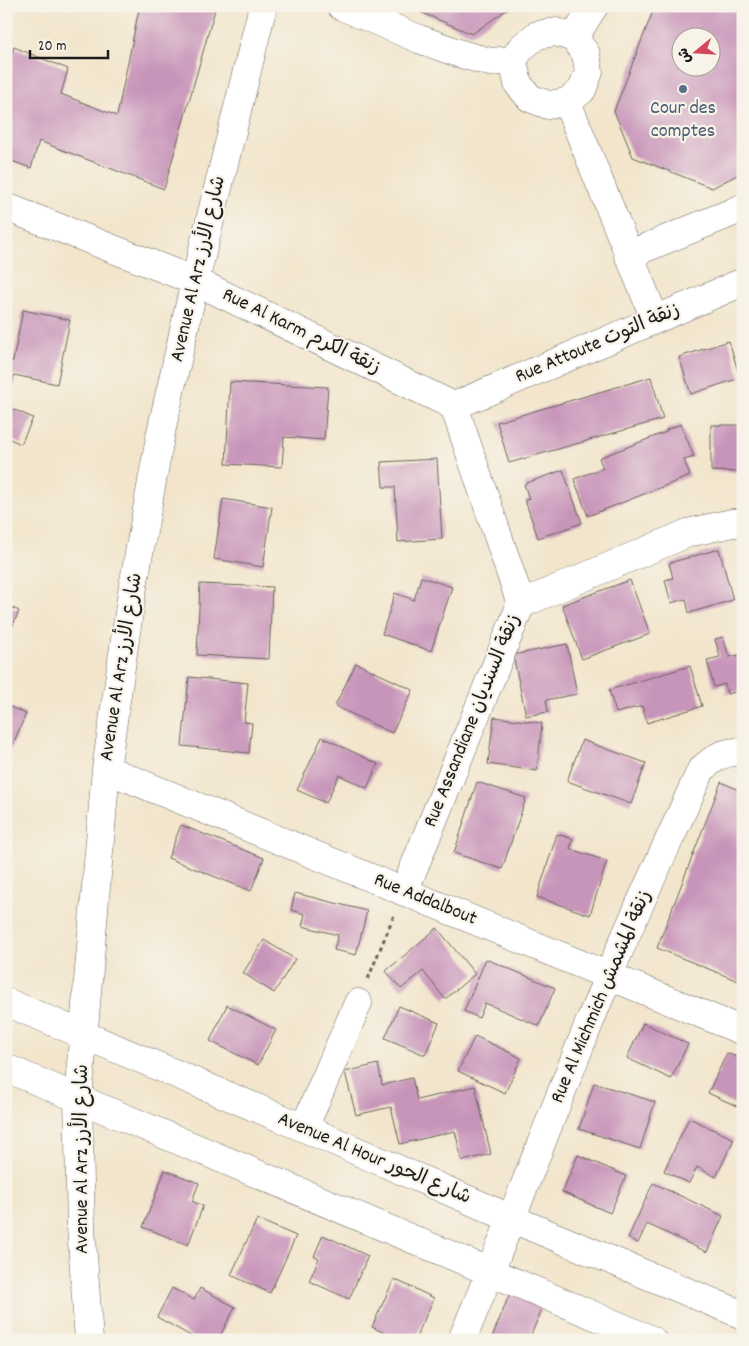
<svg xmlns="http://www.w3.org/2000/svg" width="749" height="1346" viewBox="0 0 749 1346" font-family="Dekko,'Playpen Sans Arabic',sans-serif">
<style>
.building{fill:#c895ba;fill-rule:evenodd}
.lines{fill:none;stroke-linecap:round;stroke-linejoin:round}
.minor-casing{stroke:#67625a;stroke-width:29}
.path{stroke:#67625a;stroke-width:3;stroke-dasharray:4 4;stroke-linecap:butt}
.minor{stroke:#fff;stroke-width:28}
.service-dot{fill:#5c6f8a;stroke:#f7f3e8;stroke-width:2}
.labels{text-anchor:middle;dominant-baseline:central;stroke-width:4.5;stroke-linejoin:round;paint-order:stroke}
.service-label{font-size:20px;fill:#4e5e75;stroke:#f7f3e8}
.street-label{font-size:20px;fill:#1c1c1c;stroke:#f7f3e8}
</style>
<rect width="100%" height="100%" fill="#f7f3e8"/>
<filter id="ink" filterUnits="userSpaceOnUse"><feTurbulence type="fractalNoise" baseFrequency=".02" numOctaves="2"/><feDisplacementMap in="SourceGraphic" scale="10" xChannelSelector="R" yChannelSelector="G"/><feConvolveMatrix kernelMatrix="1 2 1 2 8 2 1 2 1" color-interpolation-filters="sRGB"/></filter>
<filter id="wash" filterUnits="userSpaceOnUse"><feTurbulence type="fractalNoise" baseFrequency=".0096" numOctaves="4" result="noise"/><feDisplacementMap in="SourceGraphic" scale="20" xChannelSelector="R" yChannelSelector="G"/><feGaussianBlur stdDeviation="1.12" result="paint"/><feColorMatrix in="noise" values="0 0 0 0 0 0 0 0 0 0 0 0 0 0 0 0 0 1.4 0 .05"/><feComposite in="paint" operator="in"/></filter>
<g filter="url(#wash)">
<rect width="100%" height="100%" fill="#f2e5cc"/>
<g id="blocks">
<!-- building -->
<path class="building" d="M133 6H216L164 189 39 141 31 168 6 159V67L14 47 68 69 61 94 117 116 139 9Z
M406 6H512L472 34Z
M655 6H743V172L712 188 633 157 614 111ZM682 38H712V68H682Z
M23 310 70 320 57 384 14 375 12 386 6 385V360L13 361Z
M729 341 740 378 691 394 679 357Z
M651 377 663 419 509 463 497 422Z
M230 382 328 387 324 440 284 437 282 467 226 464Z
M6 406 33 418 21 444 10 439 6 448Z
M681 424 694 457 684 460 690 476 588 516 574 479 603 468 599 458 666 432V430Z
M711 425H743V472L711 471Z
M437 459 442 539 398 542 395 487H383L381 462Z
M563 470 582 523 538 538 525 500 529 499 524 484Z
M223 499 272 507 263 567 214 559Z
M719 549 733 600 689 613 686 599 671 603 665 580 673 578 669 563Z
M421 577 452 587 431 651 382 634 395 593 414 600Z
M630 580 650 634 582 659 562 605Z
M200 584 272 587 269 659 197 655Z
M6 605 19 611 6 641Z
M723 637 729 657 743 654V690L727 694 725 684 714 687 707 660 720 657 715 639Z
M567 644 577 694 546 700 548 712 526 716 513 655Z
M356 663 413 690 392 733 335 706Z
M690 666 702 706 647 723 642 706 616 713 609 690Z
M189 677 248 683 244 722 252 723 249 753 182 746Z
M6 705 26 714 6 760Z
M494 717 542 723 537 771 488 764Z
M322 737 378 764 367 788 339 775 326 803 297 790Z
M582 740 646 763 631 804 567 781Z
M477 782 526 798 502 869 454 853Z
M721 782 743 792V983L657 948Z
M181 825 264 858 251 891 168 858Z
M557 834 573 839 570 849 607 861 590 915 537 897Z
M295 893 367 911 356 955 334 950 338 935 302 926 305 914 291 910Z
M437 928 475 974 445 999 423 971 401 989 386 971Z
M264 940 295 959 274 993 243 973Z
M486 959 555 988 539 1026 485 1003 479 1018 464 1011Z
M227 1005 276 1030 258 1065 210 1041Z
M399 1006 439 1023 425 1055 385 1038Z
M643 1023 688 1044 671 1079 627 1058Z
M475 1036 521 1058 505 1093 458 1071Z
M727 1053 743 1060V1109L708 1093Z
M378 1064 382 1085 412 1078 417 1100 475 1086 491 1154 462 1161 455 1131 400 1144 391 1107 356 1115 345 1072Z
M594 1083 655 1102 640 1149 579 1129Z
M689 1118 734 1139 716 1177 697 1167 689 1183 664 1171Z
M578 1155 626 1176 610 1213 562 1192Z
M165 1170 199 1183 192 1201 203 1206 188 1245 143 1227Z
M653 1183 723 1216 707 1252 647 1224 638 1243 628 1238Z
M257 1219 296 1236 270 1293 231 1275Z
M323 1235 368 1256 349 1299 309 1281 319 1258 314 1256Z
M394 1279 434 1298 415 1340H399L372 1327Z
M172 1288 194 1300 200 1288 235 1307 218 1340H198L157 1317Z
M512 1288 545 1301 529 1340H491Z"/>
</g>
</g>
<g filter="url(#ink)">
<use href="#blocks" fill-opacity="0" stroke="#67625a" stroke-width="1"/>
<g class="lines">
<!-- minor casing -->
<g class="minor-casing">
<path id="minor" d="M341 6 419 39 461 54 490 62 513 60
M556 32 574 38 586 54 589 72 582 90 567 102 548 105 530 98 518 84 513 60 522 47 537 35Z
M574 38 594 6
M567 102 655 319
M6 207 195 281 454 406
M628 255 743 208
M454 406 743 282
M454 406 521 604
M106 769 743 1031
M404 892 521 604 688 533 732 523H743
M6 1002 304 1128 510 1218 743 1315
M6 1068 652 1340
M304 1128 358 1003
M89 1340 81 1227 78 1099 106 769 132 592 161 432 195 281 263 6
M462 1340C512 1220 558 1098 608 977 637 907 670 839 701 770 715 757 723 751 743 752"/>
</g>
<!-- path -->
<path class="path" d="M368 979 394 915"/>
<!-- minor -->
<use href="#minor" class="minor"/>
</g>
</g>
<!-- markers -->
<circle class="service-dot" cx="683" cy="89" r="5"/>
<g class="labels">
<!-- service labels -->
<g class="service-label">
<text x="683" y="109">Cour des<tspan x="683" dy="23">comptes</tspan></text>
</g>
<!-- street labels -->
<g class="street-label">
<text transform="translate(199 269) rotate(-77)">Avenue Al Arz شارع الأرز</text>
<text transform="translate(301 332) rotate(26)">Rue Al Karm زنقة الكرم</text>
<text transform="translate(598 344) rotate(-23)">Rue Attoute زنقة التوت</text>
<text transform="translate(122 667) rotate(-81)">Avenue Al Arz شارع الأرز</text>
<text transform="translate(473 721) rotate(-68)">Rue Assandiane زنقة السنديان</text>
<text transform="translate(425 900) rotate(22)">Rue Addalbout</text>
<text transform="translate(602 997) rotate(-67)">Rue Al Michmich زنقة المشمش</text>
<text transform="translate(83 1159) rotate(-90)">Avenue Al Arz شارع الأرز</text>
<text transform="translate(374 1159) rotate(23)">Avenue Al Hour شارع الحور</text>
</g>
</g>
<!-- margin -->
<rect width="749" height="1346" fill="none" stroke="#f7f3e8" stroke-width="25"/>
<!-- north arrow -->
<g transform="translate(696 52) rotate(252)"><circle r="24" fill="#f7f3e8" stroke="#9f9d96"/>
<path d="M0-4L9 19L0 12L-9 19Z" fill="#d1495b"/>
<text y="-8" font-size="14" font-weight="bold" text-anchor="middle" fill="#1c1c1c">ش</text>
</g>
<!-- scale -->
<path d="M30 50v8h78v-8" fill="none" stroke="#1c1c1c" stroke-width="2.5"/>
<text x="38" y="50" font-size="15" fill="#1c1c1c" stroke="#f7f3e8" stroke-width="4" paint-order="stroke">20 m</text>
</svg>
